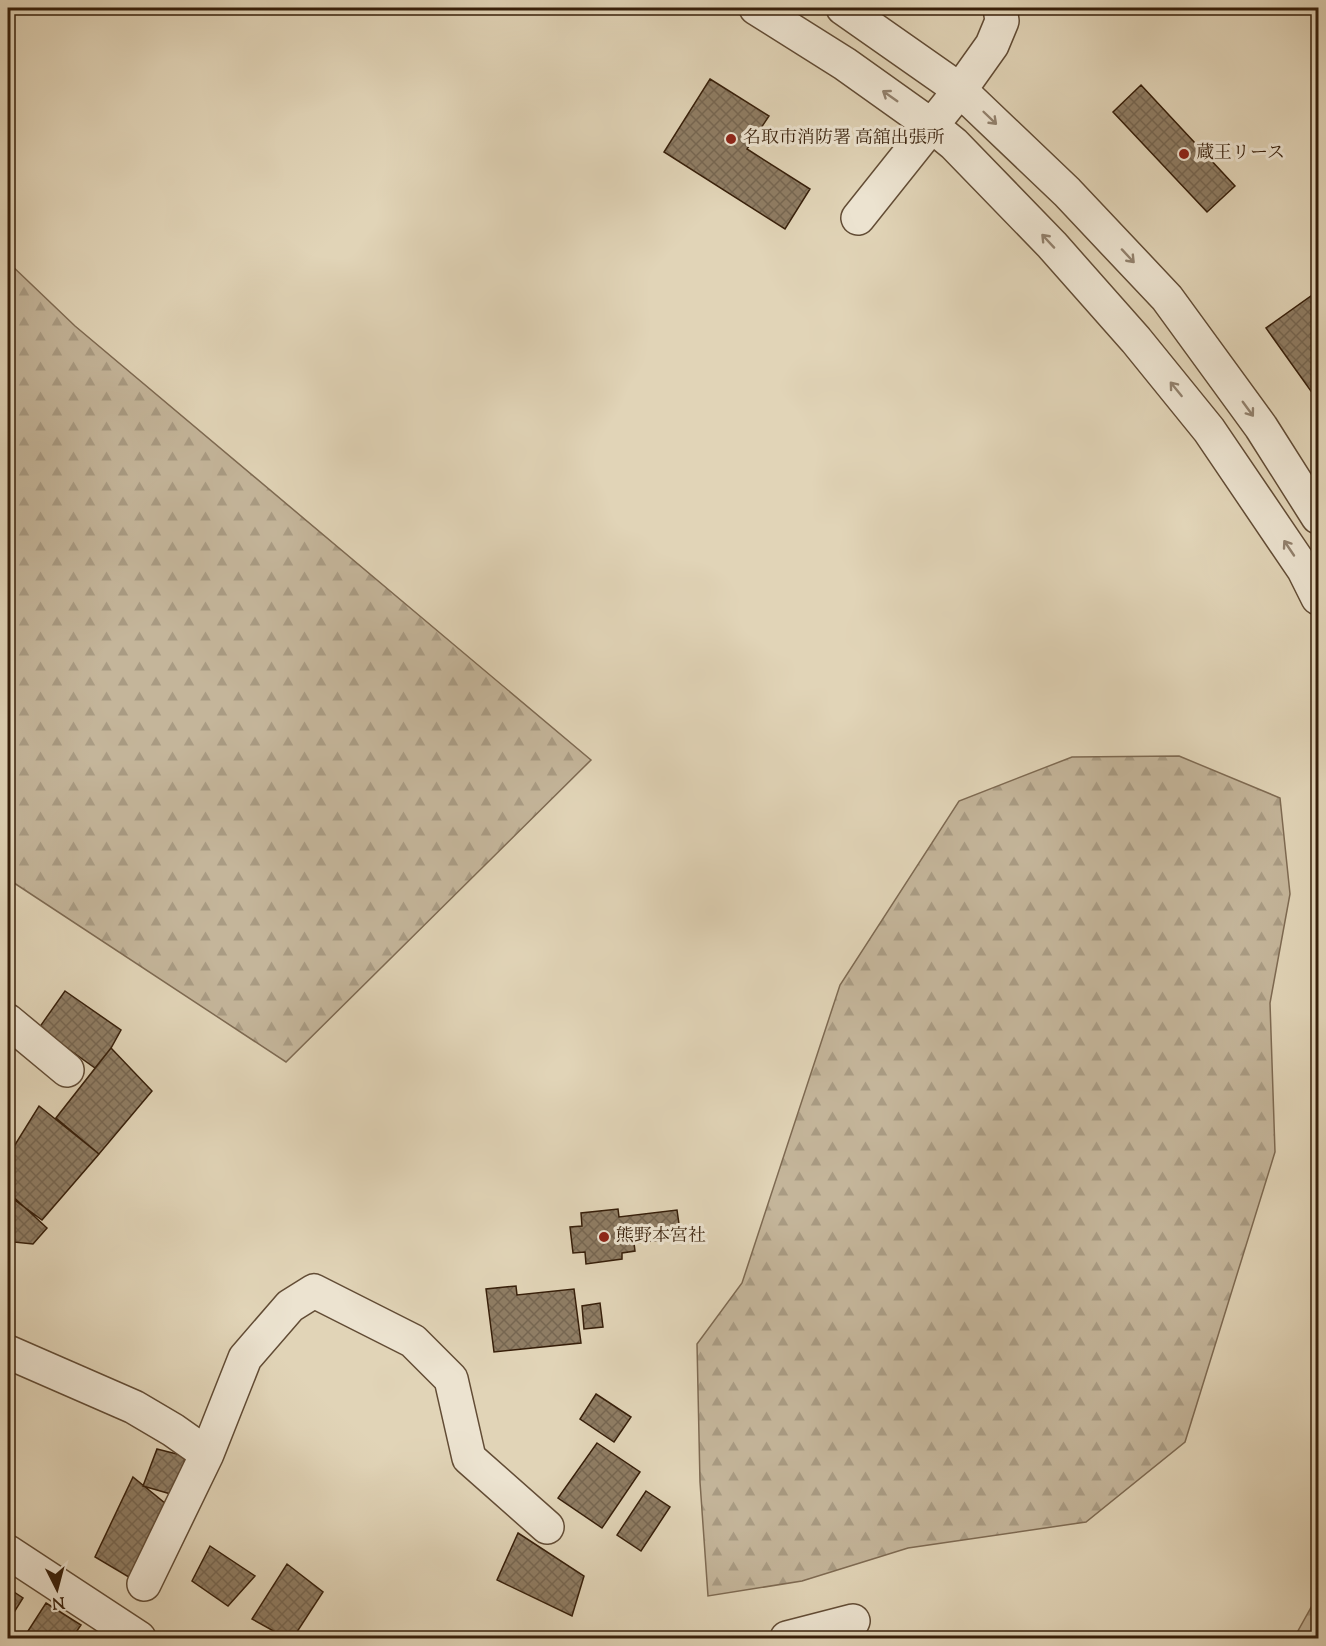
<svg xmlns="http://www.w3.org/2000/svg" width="1326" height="1646" viewBox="0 0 1326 1646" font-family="'Sorts Mill Goudy','Noto Serif JP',serif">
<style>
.forest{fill:url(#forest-firs);stroke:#7e6a52;stroke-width:1.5}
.building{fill:url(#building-cross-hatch);stroke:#371f0a;stroke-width:1.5}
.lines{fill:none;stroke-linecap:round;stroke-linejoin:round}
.minor-casing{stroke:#624c35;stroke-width:36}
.minor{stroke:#ece3d0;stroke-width:33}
.oneway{stroke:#92816d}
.poi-dot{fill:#8f2418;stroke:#ece3d0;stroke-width:2}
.labels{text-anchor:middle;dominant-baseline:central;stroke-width:6;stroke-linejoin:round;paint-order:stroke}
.poi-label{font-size:18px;fill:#371f0a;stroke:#ece3d0;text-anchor:start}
</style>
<defs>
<pattern id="forest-firs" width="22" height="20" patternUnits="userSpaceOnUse" patternTransform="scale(1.5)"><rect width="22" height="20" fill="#c4b59a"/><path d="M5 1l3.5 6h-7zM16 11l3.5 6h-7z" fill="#a99b83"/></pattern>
<pattern id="building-cross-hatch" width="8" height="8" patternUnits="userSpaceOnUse" patternTransform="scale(1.5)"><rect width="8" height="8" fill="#8f7d64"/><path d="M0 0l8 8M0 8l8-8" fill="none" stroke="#766651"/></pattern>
</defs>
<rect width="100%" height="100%" fill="#e1d4b7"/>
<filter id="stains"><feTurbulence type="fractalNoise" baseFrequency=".00333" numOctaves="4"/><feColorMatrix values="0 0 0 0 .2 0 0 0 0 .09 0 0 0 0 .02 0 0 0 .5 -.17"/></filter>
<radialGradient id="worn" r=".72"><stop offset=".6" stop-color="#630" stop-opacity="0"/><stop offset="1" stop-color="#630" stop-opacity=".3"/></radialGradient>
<!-- forest -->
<path class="forest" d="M8 262 75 326 591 760 286 1062 8 879Z
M1179 756 1280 798 1290 894 1270 1003 1275 1152 1185 1442 1086 1522 908 1548 802 1581 708 1596 700 1482 697 1344 742 1283 840 985 959 801 1072 757Z
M1318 1595V1638H1294Z"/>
<!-- building -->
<path class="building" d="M710 79 769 116 747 149 810 189 785 229 664 152Z
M1141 85 1235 186 1207 212 1113 112Z
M1318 291V401L1266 328Z
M65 991 121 1030 111 1048 95 1068 39 1028Z
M111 1048 152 1091 99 1154 56 1118Z
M39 1106 99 1154 42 1220 8 1195V1156Z
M8 1192 47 1228 33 1244 14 1242 8 1248Z
M618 1209 619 1217 677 1210 681 1238 634 1243 635 1251 622 1253V1259L586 1264 585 1252 573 1253 570 1227 582 1226 581 1213Z
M516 1286 517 1295 574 1289 581 1343 494 1352 486 1289Z
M600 1303 603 1327 584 1329 582 1306Z
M596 1394 631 1417 614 1442 580 1419Z
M597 1443 640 1472 602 1528 558 1498Z
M157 1449 185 1456 181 1497 143 1486Z
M133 1477 166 1504 132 1579 95 1557Z
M646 1491 670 1507 641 1551 617 1535Z
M518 1533 584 1576 572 1616 497 1580Z
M210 1546 255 1576 228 1606 192 1581Z
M287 1564 323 1592 293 1638H286L252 1619Z
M8 1588 23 1598 8 1622Z
M46 1603 81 1625 72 1638H40L28 1631Z"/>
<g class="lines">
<!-- minor casing -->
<g class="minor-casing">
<path id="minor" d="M756 8 845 64 932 126 954 144 1052 245 1136 340 1209 430 1304 570 1318 598
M843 8 960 90 1067 192 1167 298 1261 427 1318 517
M858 218 960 90 992 45 1002 21 1000 8
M8 1021 67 1070
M8 1352 134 1407 173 1430 207 1454 144 1584
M207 1454 245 1358 290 1306 314 1291 413 1341 451 1379 469 1458 547 1527
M8 1552 139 1638
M787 1638 853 1621"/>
</g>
<!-- minor -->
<use href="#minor" class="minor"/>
</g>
<!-- one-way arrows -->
<defs><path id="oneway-shaft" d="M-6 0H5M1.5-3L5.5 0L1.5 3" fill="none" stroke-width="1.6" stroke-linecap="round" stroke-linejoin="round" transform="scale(1.5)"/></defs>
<g class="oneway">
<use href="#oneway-shaft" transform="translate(890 96) rotate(-145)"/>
<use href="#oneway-shaft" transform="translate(990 118) rotate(44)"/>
<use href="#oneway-shaft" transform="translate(1048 241) rotate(-133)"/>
<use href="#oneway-shaft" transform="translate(1128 256) rotate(47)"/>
<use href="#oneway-shaft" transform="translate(1176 389) rotate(-129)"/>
<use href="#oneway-shaft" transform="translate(1248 409) rotate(54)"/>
<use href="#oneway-shaft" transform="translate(1289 548) rotate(-124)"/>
</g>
<!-- markers -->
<g class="poi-dot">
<circle cx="731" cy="139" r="6"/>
<circle cx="1184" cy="154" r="6"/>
<circle cx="604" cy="1237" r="6"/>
</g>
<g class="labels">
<!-- poi labels -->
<g class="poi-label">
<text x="743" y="139">名取市消防署 高舘出張所</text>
<text x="1196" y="154">蔵王リース</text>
<text x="616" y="1237">熊野本宮社</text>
</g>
</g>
<!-- margin -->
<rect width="1326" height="1646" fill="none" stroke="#e1d4b7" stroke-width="30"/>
<rect x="9" y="9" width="1308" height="1628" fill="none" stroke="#371f0a" stroke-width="3"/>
<rect x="15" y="15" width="1296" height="1616" fill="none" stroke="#371f0a" stroke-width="1.5"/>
<!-- north arrow -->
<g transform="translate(57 1589) rotate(174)" stroke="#ece3d0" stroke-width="4.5" paint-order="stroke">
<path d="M0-4.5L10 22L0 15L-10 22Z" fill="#371f0a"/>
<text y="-9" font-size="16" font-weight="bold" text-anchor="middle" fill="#371f0a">N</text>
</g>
<rect width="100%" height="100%" filter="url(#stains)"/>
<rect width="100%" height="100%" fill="url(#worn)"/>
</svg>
